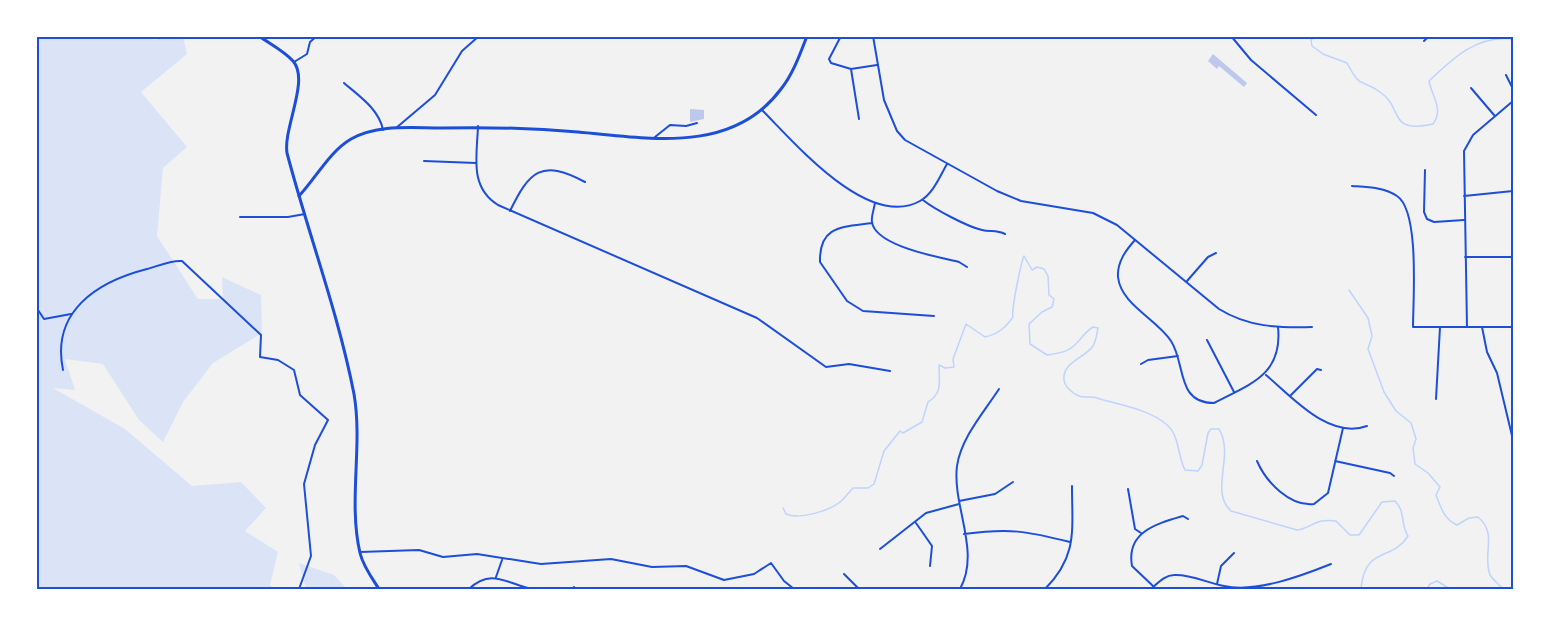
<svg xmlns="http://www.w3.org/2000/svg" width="1549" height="625" viewBox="0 0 1549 625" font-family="'Varela Round',sans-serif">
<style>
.green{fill:#dbe4f7}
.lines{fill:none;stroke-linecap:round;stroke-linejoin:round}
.stream{stroke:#bfd3fe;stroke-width:1.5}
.building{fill:#bdc9ec}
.minor{stroke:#1d4ed8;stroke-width:2}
.tertiary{stroke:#1d4ed8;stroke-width:2}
.secondary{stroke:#1d4ed8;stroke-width:3}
.primary{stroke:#1d4ed8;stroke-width:3}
.neatline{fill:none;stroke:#1d4ed8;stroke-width:2}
</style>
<rect width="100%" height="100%" fill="#f2f2f2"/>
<!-- green -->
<path class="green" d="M36 36H137L156 40 161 36H183L187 54 141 92 187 147 163 168 157 236 198 299H223L222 277 261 295 262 333 213 363 183 402 163 442 139 420 103 364 65 359 75 390 53 388 125 429 192 486 241 482 266 508 245 531 278 552 270 585 276 589H36Z
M299 563 334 575 347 589H306Z"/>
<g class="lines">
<!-- stream -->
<path class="stream" d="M1315 36 1311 40 1312 46 1323 54 1347 63C1362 91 1359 77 1380 92 1404 108 1387 134 1433 124 1444 109 1432 97 1429 81 1453 58 1477 35 1513 39
M1349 290 1368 318 1372 336 1368 349 1384 392 1396 411 1411 423 1416 439 1413 448 1415 464 1428 473 1440 487 1436 495C1441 508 1444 519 1457 525L1469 518 1478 517C1498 534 1482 553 1490 575 1493 580 1499 584 1503 589
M783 508 786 514C799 520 829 511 840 502 845 498 849 492 853 488H868L874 484 884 451 900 431 903 433 922 422 928 402C943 393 939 381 939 365L945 368 954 367 953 359 966 324 985 337C998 334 1005 328 1013 317 1011 310 1021 263 1024 256L1032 270 1037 267 1044 269 1048 276 1049 295 1054 299 1052 307 1042 312 1029 324 1030 344 1047 355C1054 354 1065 353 1071 348 1080 342 1083 333 1093 327L1098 328C1097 334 1096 341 1093 346 1085 358 1062 362 1064 380 1065 387 1072 393 1079 396 1084 398 1091 396 1097 398 1119 405 1148 409 1166 424 1180 435 1177 455 1185 470L1198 471 1202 465 1208 433 1211 429H1219C1235 456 1209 491 1231 511L1297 530C1312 528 1314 518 1336 521L1350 535H1359L1382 502 1395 501C1406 512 1400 524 1408 536 1392 562 1365 545 1361 589
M1427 589 1430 584 1437 581 1450 589"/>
</g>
<!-- building -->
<path class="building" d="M1213 54 1247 83 1244 87 1219 66 1217 69 1208 61Z
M690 109 704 110V119L690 122Z"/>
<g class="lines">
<!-- minor -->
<path class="minor" d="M317 36H339
M841 36 829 59 831 63 851 69 877 65
M1231 36 1251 60 1316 115
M1424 41 1429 36
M294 62 307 54 310 42 317 36
M851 69 859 119
M1506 75 1513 89
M344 83C359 96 379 109 383 130
M1471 88 1494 115
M762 110C795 143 868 230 920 201 933 194 940 176 947 164
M478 126C477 156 469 187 498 205L757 318 826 367 849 364 890 371
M396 128 435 95 462 51 479 36
M655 137 670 125 686 126 697 123
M424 161 476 163
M1425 170 1424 212 1427 219 1434 222 1464 220
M1464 196 1513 191
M923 200C934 209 968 227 982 230 990 232 997 230 1005 234
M875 203C874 209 871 217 872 222 875 246 939 257 959 262L967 267
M510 211C529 172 541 158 585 182
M240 217H288L305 214
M872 223C843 227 819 225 820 262L847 301 863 311 934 316
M1135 240C1126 250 1117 262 1118 277 1121 305 1157 319 1171 341 1186 364 1176 403 1214 403 1250 384 1283 375 1278 327
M1465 257H1513
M1187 281 1208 257 1216 253
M36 307 44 319 71 314
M1467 327 1464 151 1473 135 1513 101
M1207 340 1234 392
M1141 364 1148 360 1178 356
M63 370C51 312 96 282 147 269 158 266 171 260 182 261L261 335 260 357 278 360 294 370 300 395 328 420 315 445 304 484 311 556 299 589
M1266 375C1292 397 1329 440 1367 426
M1290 396 1317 369 1321 370
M1436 399 1440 327
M1257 461C1266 482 1290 507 1314 504L1328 493 1343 428
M1335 461 1390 473 1394 476
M1128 489 1135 529 1141 533
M959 501 995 494 1013 482
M916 523 932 546 930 566
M964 534C1010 528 1026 531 1070 542
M880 549 926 513 959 504
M360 552 419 550 443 557 477 554 541 564 611 559 652 567 686 566 724 580 754 574 771 563 784 581 794 589
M844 574 859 589
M496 577 502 560
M1217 584 1221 566 1234 553
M1153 586 1132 566C1126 532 1156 524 1183 516L1188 519
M469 589C490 569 505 582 528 588
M572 589 574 587
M960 589C981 551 952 506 957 466 961 438 984 412 999 389
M1045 589C1078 556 1072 530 1072 486
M1151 589C1158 583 1165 575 1174 575 1191 574 1207 583 1224 586 1256 593 1301 576 1331 564"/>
<!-- tertiary -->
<path class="tertiary" d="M873 36 884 100 897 131 905 140 997 191 1021 201 1093 213 1117 225 1219 309C1248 327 1278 328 1312 327
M1352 186C1366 187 1384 187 1397 196 1420 211 1413 301 1413 327H1513
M1482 327 1487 352 1497 373 1513 440"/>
<!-- secondary -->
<path class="secondary" d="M299 196C316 178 329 152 351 139 378 124 411 128 441 128 487 127 532 128 578 132 648 138 732 155 781 89 793 74 800 54 807 36"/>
<!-- primary -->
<path class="primary" d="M259 36C270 44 284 51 293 61 310 80 283 128 287 153 308 233 338 312 354 394 363 446 348 501 360 553 363 566 372 578 379 589"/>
</g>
<!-- border -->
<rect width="1549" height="625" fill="none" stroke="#ffffff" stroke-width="75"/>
<rect x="38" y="38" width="1474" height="550" class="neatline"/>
</svg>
